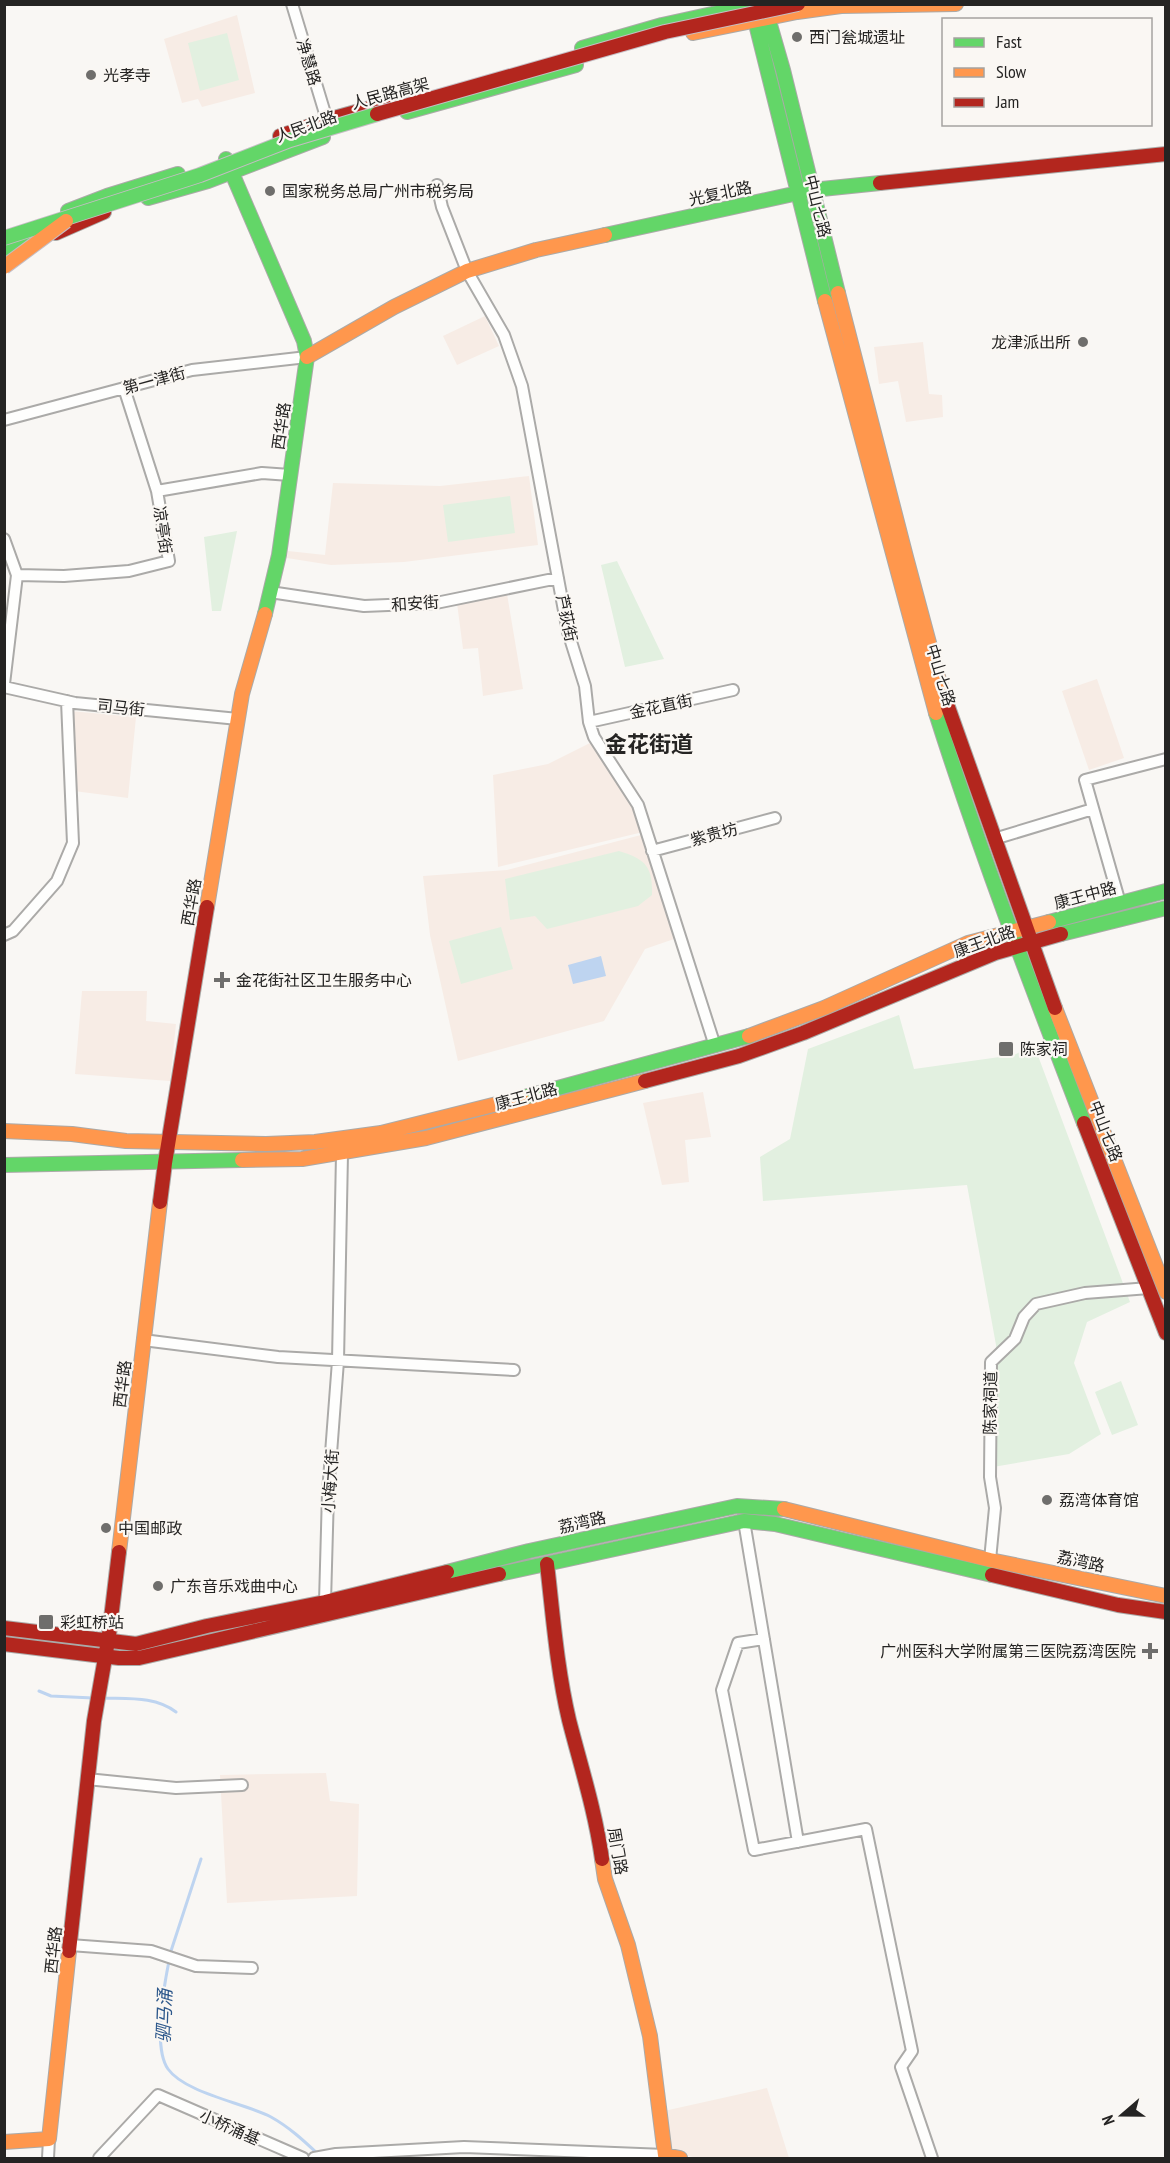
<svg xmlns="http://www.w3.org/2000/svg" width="1170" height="2163" viewBox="0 0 1170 2163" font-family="'PT Sans Narrow','Noto Sans SC',sans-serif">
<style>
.education{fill:#f7ece5}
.green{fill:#e2f0e0}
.water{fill:#bed4f0}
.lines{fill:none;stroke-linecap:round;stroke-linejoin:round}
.stream{stroke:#bed4f0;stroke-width:3}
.street-casing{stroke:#abaaa8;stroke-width:14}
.fast-casing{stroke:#abaaa8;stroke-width:16}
.slow-casing{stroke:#abaaa8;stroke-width:16}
.jam-casing{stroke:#abaaa8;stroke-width:16}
.street{stroke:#fefefd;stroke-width:10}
.fast{stroke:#63d668;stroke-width:14}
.slow{stroke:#ff974d;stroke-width:14}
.jam{stroke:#b3261e;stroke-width:14}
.fast-bridge-casing{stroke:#c5bdc4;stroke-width:16;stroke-linecap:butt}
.slow-bridge-casing{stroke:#c5bdc4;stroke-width:16;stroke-linecap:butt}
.jam-bridge-casing{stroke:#c5bdc4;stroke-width:16;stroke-linecap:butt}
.fast-bridge{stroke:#63d668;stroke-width:14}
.slow-bridge{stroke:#ff974d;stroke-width:14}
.jam-bridge{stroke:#b3261e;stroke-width:14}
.poi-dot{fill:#6f6e6c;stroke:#faf7f3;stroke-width:2}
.labels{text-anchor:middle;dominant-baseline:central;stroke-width:4.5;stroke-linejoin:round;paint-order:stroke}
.poi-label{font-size:16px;fill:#252423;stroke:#faf7f3;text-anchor:start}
.street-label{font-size:16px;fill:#252423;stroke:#faf7f3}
.water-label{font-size:18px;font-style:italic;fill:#2d588c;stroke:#faf7f3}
.district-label{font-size:22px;font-weight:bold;fill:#252423;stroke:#faf7f3}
</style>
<rect width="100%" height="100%" fill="#f9f7f4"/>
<!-- education -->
<path class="education" d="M237 15 255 93 202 107 198 99 182 103 164 39Z
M485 316 499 346 457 365 443 336Z
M923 342 929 394 942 395 943 417 906 422 898 381 879 384 874 347Z
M529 476 538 545 404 562 331 565 287 558 288 551 325 555 333 483 440 486Z
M507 594 523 689 483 696 478 648 463 649 457 603Z
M1097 679 1124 758 1089 770 1062 691Z
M70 711 136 717 128 798 74 791Z
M592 742 633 805 643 832 498 867 493 775 548 764Z
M641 835 674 939 645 949 604 1021 458 1061 430 935 423 876 507 870Z
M82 991H147L146 1021 176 1024 170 1081 75 1074Z
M703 1092 711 1137 685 1140 689 1182 662 1185 643 1103Z
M326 1773 330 1801 359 1804 357 1896 227 1903 220 1775Z
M767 2088 789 2158H697L671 2152 664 2111Z"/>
<!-- green -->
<path class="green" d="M227 33 239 80 200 91 188 43Z
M510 496 515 533 448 542 443 505Z
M237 531 221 611H212L204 537Z
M617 561 664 659 625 667 601 565Z
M619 851C645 859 653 866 652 895L638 906 547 929 535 916 510 920 505 879Z
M501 927 513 969 461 984 449 941Z
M899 1015 914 1069 1014 1055 1034 1045 1130 1302 1087 1322 1074 1363 1101 1434 1069 1454 993 1467 996 1345 967 1185 763 1201 760 1157 790 1139 808 1049Z
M1121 1381 1138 1425 1112 1435 1095 1392Z"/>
<!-- water -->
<path class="water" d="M601 956 606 976 573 984 568 965Z"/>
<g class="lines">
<!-- stream -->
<path class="stream" d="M39 1691 51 1696 93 1698
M102 1698C128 1699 155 1696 176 1712
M170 1954 201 1859
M169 1961C164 1986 153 2048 168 2069 185 2093 244 2103 271 2117 289 2127 303 2140 318 2154"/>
<!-- street casing -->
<g class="street-casing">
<path id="street" d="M292 4 327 120
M437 185 442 207 467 271 504 335 522 386 568 632 585 686 589 722 594 737 638 805 715 1046
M4 420 192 370 307 357
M157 491 262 473 290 475
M4 539 17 575 4 684
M17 575 64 576 129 571 169 561 157 491 124 388
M270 592 364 606 436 603 558 578
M4 687 75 703 238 719
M589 722 733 690
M994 839 1093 809
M652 851 775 818
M1120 903 1085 780 1166 759
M4 935 13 931 57 881 73 843 67 701
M143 1340 278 1357 514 1370
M744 1521 798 1842
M990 1560 995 1508 990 1477 991 1362 1015 1339 1024 1317 1036 1304 1085 1293 1149 1288
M325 1602 328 1493 338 1361 342 1154
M764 1639 738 1643 722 1690 754 1850 866 1829 912 2051 901 2067 932 2158
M87 1779 176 1788 242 1785
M70 1945 151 1951 196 1966 252 1968
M48 2158 49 2139
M99 2158 158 2095 303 2158
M314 2158 336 2154 464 2147 665 2155 666 2158"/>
</g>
<!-- fast casing -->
<g class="fast-casing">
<path id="fast" d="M751 4 825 301
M764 4 783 70 838 293
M582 48 662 25 758 4
M407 112 576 65
M226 159 304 341 307 357 279 555 265 614
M148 198 208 181 323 137
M68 211 107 196 178 174
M605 235 812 190 880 183
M4 251 43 230
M936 713C980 852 1032 988 1084 1123
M1049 922 1166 891
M1061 934 1166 908
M521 1098 749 1036
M4 1165 242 1160
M447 1572 529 1551 737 1506 784 1509
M499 1574 744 1521 775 1524 992 1575"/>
</g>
<!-- slow casing -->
<g class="slow-casing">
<path id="slow" d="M693 33 797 12 841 6 956 4
M838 293 906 557 939 680 948 707
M825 301 936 713
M307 357 394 307 467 271 536 250 605 235
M207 907 242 694 265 614
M1055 1008 1166 1292
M749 1036 824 1008 968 943 1049 922
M4 1131 72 1134 126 1141 266 1144 315 1142 381 1133 521 1098
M242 1160 302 1159 426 1138 645 1081
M784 1509 990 1560 1166 1596
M119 1552 160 1202
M602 1859 605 1879 628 1945 650 2036 665 2155 680 2158
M4 2142 49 2139 69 1951"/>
</g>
<!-- jam casing -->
<g class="jam-casing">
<path id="jam" d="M280 136 327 120 388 103
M880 183 1166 154
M56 233 104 212
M948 707 1055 1008
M645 1081 739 1056 803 1033 995 953 1061 934
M1084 1123 1166 1333
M160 1202 165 1163 207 907
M547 1564C553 1616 557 1669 569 1720 581 1767 595 1810 602 1859
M992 1575 1118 1605 1166 1612
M4 1628 136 1644 207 1626 325 1602 447 1572
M4 1644 119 1658H139L499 1574
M69 1951 94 1721 109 1635 119 1552"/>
</g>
<!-- street -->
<use href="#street" class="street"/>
<!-- fast -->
<use href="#fast" class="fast"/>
<!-- slow -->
<use href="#slow" class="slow"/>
<!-- jam -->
<use href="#jam" class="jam"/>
<!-- fast-bridge casing -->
<g class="fast-bridge-casing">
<path id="fast-bridge" d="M4 238 200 175 290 140 377 114"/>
</g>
<!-- slow-bridge casing -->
<g class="slow-bridge-casing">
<path id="slow-bridge" d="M4 267 66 221"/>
</g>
<!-- jam-bridge casing -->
<g class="jam-bridge-casing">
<path id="jam-bridge" d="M377 114 665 32 798 4"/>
</g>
<!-- fast-bridge -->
<use href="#fast-bridge" class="fast-bridge"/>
<!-- slow-bridge -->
<use href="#slow-bridge" class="slow-bridge"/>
<!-- jam-bridge -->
<use href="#jam-bridge" class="jam-bridge"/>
</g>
<!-- markers -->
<g class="poi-dot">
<circle cx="797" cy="37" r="6"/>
<circle cx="91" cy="75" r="6"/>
<circle cx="270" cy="191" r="6"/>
<circle cx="1083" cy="342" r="6"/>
<path d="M219 971h6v6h6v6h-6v6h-6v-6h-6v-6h6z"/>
<rect x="998" y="1041" width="16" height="16" rx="3"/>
<circle cx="1047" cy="1500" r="6"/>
<circle cx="106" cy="1528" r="6"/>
<circle cx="158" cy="1586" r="6"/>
<rect x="38" y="1614" width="16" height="16" rx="3"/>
<path d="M1147 1642h6v6h6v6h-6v6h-6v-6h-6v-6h6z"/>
</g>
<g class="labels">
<!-- poi labels -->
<g class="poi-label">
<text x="809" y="37">西门瓮城遗址</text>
<text x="103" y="75">光孝寺</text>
<text x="282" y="191">国家税务总局广州市税务局</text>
<text x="1071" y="342" text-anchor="end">龙津派出所</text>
<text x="236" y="980">金花街社区卫生服务中心</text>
<text x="1020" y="1049">陈家祠</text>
<text x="1059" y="1500">荔湾体育馆</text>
<text x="118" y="1528">中国邮政</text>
<text x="170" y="1586">广东音乐戏曲中心</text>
<text x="60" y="1622">彩虹桥站</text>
<text x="1136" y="1651" text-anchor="end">广州医科大学附属第三医院荔湾医院</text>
</g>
<!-- street labels -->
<g class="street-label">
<text transform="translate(309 62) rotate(73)">净慧路</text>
<text transform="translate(390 93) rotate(-15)">人民路高架</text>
<text transform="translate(306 126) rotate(-20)">人民北路</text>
<text transform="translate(720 193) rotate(-12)">光复北路</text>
<text transform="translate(818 206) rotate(76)">中山七路</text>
<text transform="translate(154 380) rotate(-15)">第一津街</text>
<text transform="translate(281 426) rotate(-82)">西华路</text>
<text transform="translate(163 530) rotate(82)">凉亭街</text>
<text transform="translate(415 603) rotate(-4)">和安街</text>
<text transform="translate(567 618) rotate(78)">芦荻街</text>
<text transform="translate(941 675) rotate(73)">中山七路</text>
<text transform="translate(661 706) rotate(-12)">金花直街</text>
<text transform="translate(121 707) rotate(6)">司马街</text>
<text transform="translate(714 834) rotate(-15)">紫贵坊</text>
<text transform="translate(1085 895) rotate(-15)">康王中路</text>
<text transform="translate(191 902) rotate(-80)">西华路</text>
<text transform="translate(984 941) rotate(-20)">康王北路</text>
<text transform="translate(526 1096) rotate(-15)">康王北路</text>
<text transform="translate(1106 1131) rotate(69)">中山七路</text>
<text transform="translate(122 1384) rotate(-83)">西华路</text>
<text transform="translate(990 1403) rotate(-89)">陈家祠道</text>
<text transform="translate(330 1481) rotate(-86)">小梅大街</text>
<text transform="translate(582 1522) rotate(-13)">荔湾路</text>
<text transform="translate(1081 1561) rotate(12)">荔湾路</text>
<text transform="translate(618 1851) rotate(80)">周门路</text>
<text transform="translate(53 1950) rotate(-84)">西华路</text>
<text transform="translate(230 2127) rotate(24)">小桥涌基</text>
</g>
<!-- water labels -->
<g class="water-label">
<text transform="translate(164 2016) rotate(-88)">驷马涌</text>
</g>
<!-- district labels -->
<g class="district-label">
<text x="649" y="744">金花街道</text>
</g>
</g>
<!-- border -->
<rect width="1170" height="2163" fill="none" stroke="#252423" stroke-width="12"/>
<!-- legend -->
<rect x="942" y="18" width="210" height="108" fill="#faf7f3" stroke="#a5a3a0" stroke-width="1.5"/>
<rect x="954" y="38" width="30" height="9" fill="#63d668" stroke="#a5a3a0" stroke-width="1.5"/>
<text x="996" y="48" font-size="18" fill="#252423">Fast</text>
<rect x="954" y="68" width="30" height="9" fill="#ff974d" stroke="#a5a3a0" stroke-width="1.5"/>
<text x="996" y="78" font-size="18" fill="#252423">Slow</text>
<rect x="954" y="98" width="30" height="9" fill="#b3261e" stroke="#a5a3a0" stroke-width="1.5"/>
<text x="996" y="108" font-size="18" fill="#252423">Jam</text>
<!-- north arrow -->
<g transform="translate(1122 2115) rotate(250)" stroke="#faf7f3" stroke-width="4.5" paint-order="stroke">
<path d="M0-4.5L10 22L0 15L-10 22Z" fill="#252423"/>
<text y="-9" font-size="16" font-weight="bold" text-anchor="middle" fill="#252423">N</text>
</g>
</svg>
